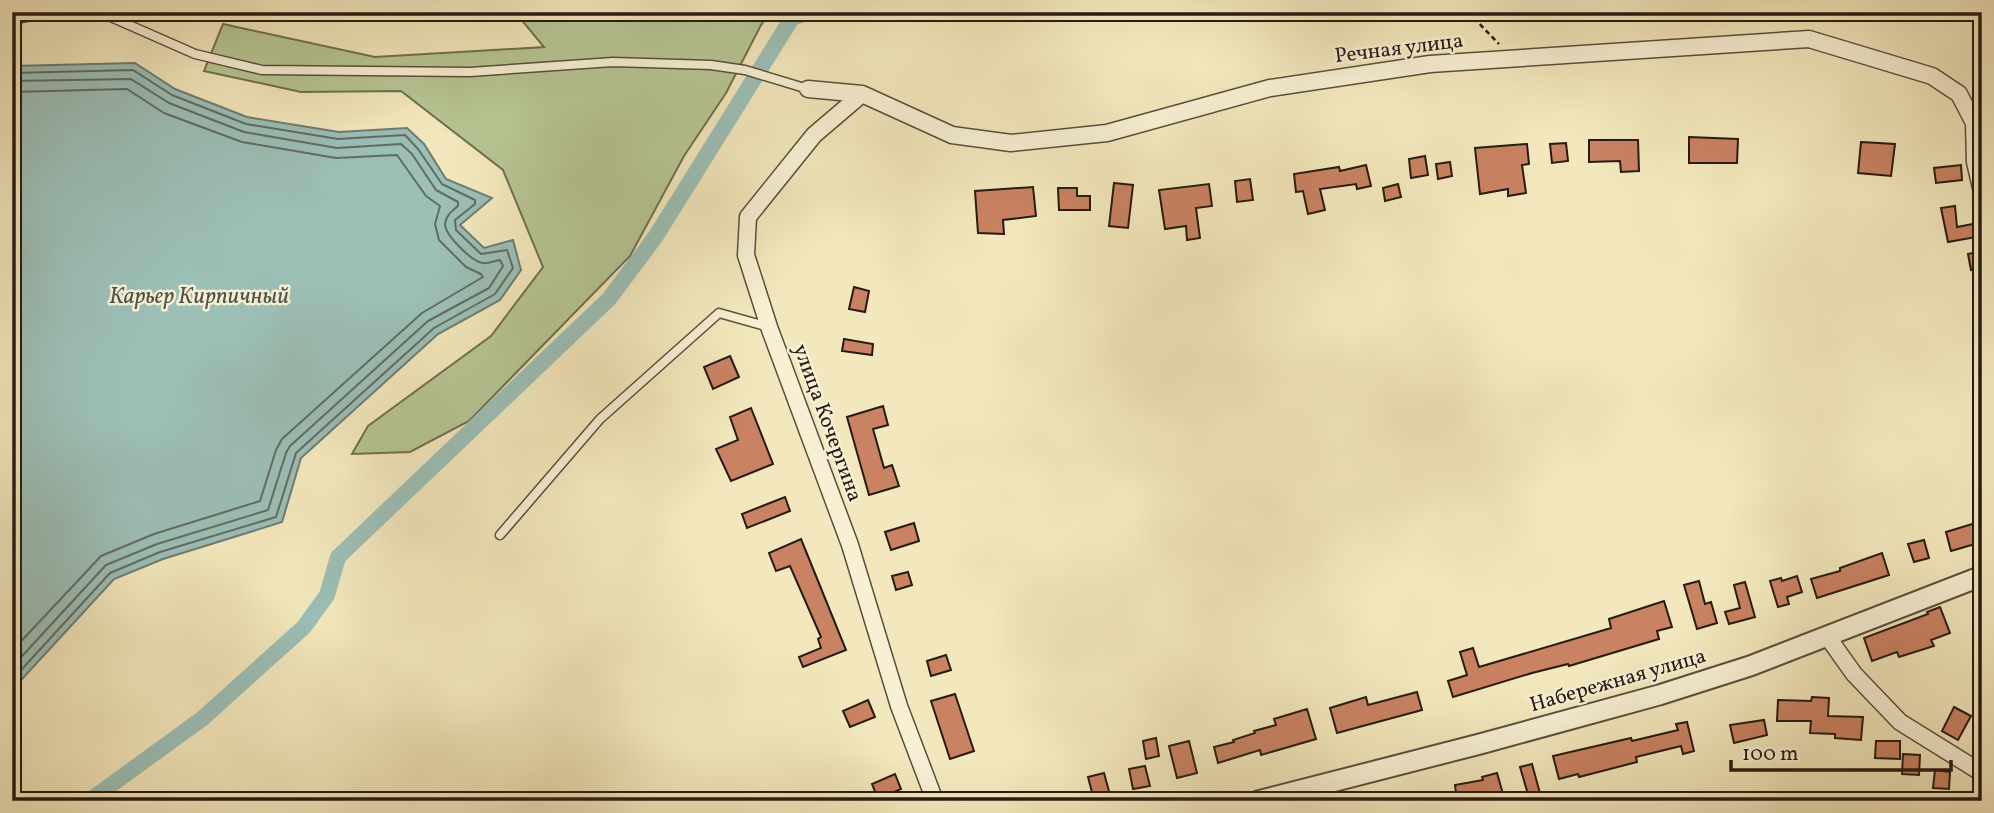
<svg xmlns="http://www.w3.org/2000/svg" width="1994" height="813" viewBox="0 0 1994 813" font-family="Vollkorn,serif">
<style>
.green{fill:#b7c694;stroke:#6e7052;stroke-width:2}
.water{fill:#9cbfb6;stroke:#6d7d74;stroke-width:2}
.lines{fill:none;stroke-linecap:round;stroke-linejoin:round}
.shore{stroke:#616c64;stroke-width:2}
.canal{stroke:#9cbfb6;stroke-width:16}
.building{fill:#c98262;stroke:#261a11;stroke-width:2}
.service-casing{stroke:#594e3c;stroke-width:11}
.minor-casing{stroke:#594e3c;stroke-width:19}
.tertiary-casing{stroke:#594e3c;stroke-width:23}
.path{stroke:#261a11;stroke-width:2.5;stroke-dasharray:5 3.5;stroke-linecap:butt}
.service{stroke:#f7f0d4;stroke-width:8}
.minor{stroke:#f7f0d4;stroke-width:16}
.tertiary{stroke:#f7f0d4;stroke-width:19}
.labels{text-anchor:middle;dominant-baseline:central;stroke-width:5;stroke-linejoin:round;paint-order:stroke}
.street-label{font-size:21px;fill:#261a11;stroke:#f7f0d4}
.water-label{font-size:23px;font-style:italic;fill:#4f544b;stroke:#f7f0d4}
</style>
<rect width="100%" height="100%" fill="#f3e8bd"/>
<filter id="stains"><feTurbulence type="fractalNoise" baseFrequency=".00286" numOctaves="4"/><feColorMatrix values="0 0 0 0 .2 0 0 0 0 .09 0 0 0 0 .02 0 0 0 .5 -.17"/></filter>
<radialGradient id="worn" r=".72"><stop offset=".6" stop-color="#630" stop-opacity="0"/><stop offset="1" stop-color="#630" stop-opacity=".3"/></radialGradient>
<!-- green -->
<path class="green" d="M515 12H771L761 25 726 93 684 156 630 256 469 421 410 452 352 454 368 426 491 336 543 267 503 170 401 91 301 92 204 71 223 24 375 57 544 47Z"/>
<!-- water -->
<path class="water" d="M135 63 175 89 247 117 339 132 407 128 424 144 446 179 492 198 460 225 484 248 513 240 521 270 500 300 438 334 301 458 282 522 163 559 114 579 12 690V66Z"/>
<g class="lines">
<!-- shore -->
<path class="shore" d="M12 73 133 70 172 95 246 124 338 139 405 135 418 149 442 184 475 200V204L455 220 456 230 481 254 507 250 513 268 495 294 434 328 296 453 276 517 160 552 110 573 12 680
M12 81 131 79 169 103 244 132 337 148 401 144 412 154 436 190 458 202V206C452 211 446 215 445 224 445 235 472 262 483 263 488 264 494 261 500 260L503 266 489 288 428 321 290 446 286 453 268 510 157 544 106 565 12 667
M12 92 127 89 164 113 242 142 336 158 397 155 426 196 440 206 435 224 439 240 466 267 481 274 483 277 422 313 282 439 276 450 260 501 154 534 101 556 12 651"/>
<!-- canal -->
<path class="canal" d="M89 801 203 718 304 627 327 595 338 557 609 299 656 236 792 18 808 12"/>
</g>
<!-- building -->
<path class="building" d="M1689 137 1738 139 1737 163H1689Z
M1589 140H1638L1639 171 1621 172 1620 161 1589 162Z
M1861 142 1895 144 1891 176 1858 173Z
M1566 143 1568 161 1552 163 1550 144Z
M1527 144 1529 164 1522 165 1526 193 1508 196V189L1480 194 1475 148Z
M1425 156 1428 175 1411 178 1409 159Z
M1450 162 1452 176 1438 179 1436 164Z
M1366 165 1371 186 1357 189 1356 184 1320 189 1325 210 1308 214 1303 191 1296 192 1294 174 1339 167 1340 171Z
M1961 165 1962 180 1936 183 1934 168Z
M1250 179 1253 200 1237 202 1235 181Z
M1114 183 1133 185 1128 228 1109 226Z
M1209 184 1212 206 1196 208 1200 238 1187 240 1186 226 1165 229 1159 190Z
M1398 184 1401 197 1385 201 1383 188Z
M1033 187 1036 216 1003 220 1004 234 978 233 975 191Z
M1058 188H1077V196H1090V210H1059Z
M1955 206 1957 227 1973 224 1976 237 1948 242 1941 208Z
M1982 251V268L1971 270 1968 254Z
M854 287 869 291 865 312 849 309Z
M844 339 873 344 872 355 842 351Z
M730 356 739 377 713 389 704 367Z
M883 406 888 425 873 429 884 468 892 465 899 486 869 495 847 417Z
M751 408 773 464 731 481 716 449 738 440 730 417Z
M785 497 790 511 747 528 742 514Z
M1982 521V542L1951 551 1946 532Z
M914 523 919 541 891 550 885 532Z
M801 539 846 650 803 667 799 657 821 648 818 639 821 637 790 566 776 571 769 553Z
M1924 540 1929 558 1914 562 1908 544Z
M1882 553 1889 575 1817 598 1811 579 1840 571V568Z
M908 572 912 585 896 590 892 576Z
M1797 576 1802 592 1787 597 1789 604 1778 607 1770 581 1781 578 1782 581Z
M1699 581 1705 604 1711 602 1717 623 1697 629 1684 585Z
M1745 582 1755 617 1729 624 1725 612 1740 608 1734 585Z
M1664 601 1672 627 1657 631 1659 639 1569 666 1568 664 1532 673 1453 697 1448 681 1467 675 1460 652 1473 648 1479 667 1611 628 1609 619Z
M1940 607 1950 633 1931 640 1934 646 1899 657 1897 652 1872 661 1864 638 1928 614 1927 612Z
M946 655 951 670 931 676 927 661Z
M1417 692 1422 710 1337 733 1330 708 1366 697 1368 705Z
M955 694 974 751 950 759 931 701Z
M1812 697 1829 698 1828 716 1863 717 1861 740 1835 738V734L1810 733 1811 721H1777L1778 700 1811 701Z
M868 700 875 717 850 727 843 711Z
M1954 707 1971 716 1958 740 1942 731Z
M1307 709 1316 739 1261 755 1260 750 1218 763 1214 747 1234 742 1233 740 1255 733 1254 731 1276 725 1274 719Z
M1764 720 1767 735 1734 743 1730 725Z
M1687 722 1694 751 1683 754 1681 746 1636 757 1637 762 1579 777 1578 774 1559 779 1553 756 1631 738 1632 741 1678 730 1676 724Z
M1156 738 1159 756 1146 759 1143 741Z
M1189 741 1197 773 1177 778 1169 746Z
M1876 741H1900V759L1875 758Z
M1903 754 1920 755 1919 775 1902 774Z
M1532 764 1538 786 1542 801H1530L1520 767Z
M1145 766 1150 786 1133 789 1129 769Z
M1935 770 1950 772 1949 789 1933 788Z
M1104 773 1110 795 1094 800 1088 777Z
M1497 773 1505 801H1457L1455 785 1483 780 1482 777Z
M895 774 901 789 878 799 872 784Z"/>
<g class="lines">
<!-- service casing -->
<g class="service-casing">
<path id="service" d="M92 12 111 17 195 54 262 70 470 72 613 62 711 65 745 70 808 89
M12 20 49 12
M500 535 600 419 719 313 769 327"/>
</g>
<!-- minor casing -->
<g class="minor-casing">
<path id="minor" d="M808 89 862 94 952 135 1011 143 1107 133 1270 88 1430 64 1809 39 1932 76 1959 94 1974 123 1982 120
M862 94 814 135 748 217 746 255 769 327 850 545 899 706 935 801
M1974 123 1975 162 1982 192
M1827 636 1854 674 1900 722 1982 773"/>
</g>
<!-- tertiary casing -->
<g class="tertiary-casing">
<path id="tertiary" d="M1258 801 1480 744 1659 695 1750 666 1982 576"/>
</g>
<!-- path -->
<path class="path" d="M1468 12 1499 44"/>
<!-- service -->
<use href="#service" class="service"/>
<!-- minor -->
<use href="#minor" class="minor"/>
<!-- tertiary -->
<use href="#tertiary" class="tertiary"/>
</g>
<g class="labels">
<!-- street labels -->
<g class="street-label">
<text transform="translate(1399 49) rotate(-7)">Речная улица</text>
<text transform="translate(827 423) rotate(70)">улица Кочергина</text>
<text transform="translate(1618 681) rotate(-16)">Набережная улица</text>
</g>
<!-- water labels -->
<g class="water-label">
<text x="199" y="297">Карьер Кирпичный</text>
</g>
</g>
<!-- margin -->
<rect width="1994" height="813" fill="none" stroke="#f3e8bd" stroke-width="42"/>
<rect x="14" y="14" width="1966" height="785" fill="none" stroke="#261a11" stroke-width="3.5"/>
<rect x="21" y="21" width="1952" height="771" fill="none" stroke="#261a11" stroke-width="2"/>
<!-- scale -->
<path d="M1731 760v10h220v-10" fill="none" stroke="#261a11" stroke-width="3.5"/>
<text x="1742" y="760" font-size="21" fill="#261a11" stroke="#f7f0d4" stroke-width="5" paint-order="stroke">100 m</text>
<rect width="100%" height="100%" filter="url(#stains)"/>
<rect width="100%" height="100%" fill="url(#worn)"/>
</svg>
